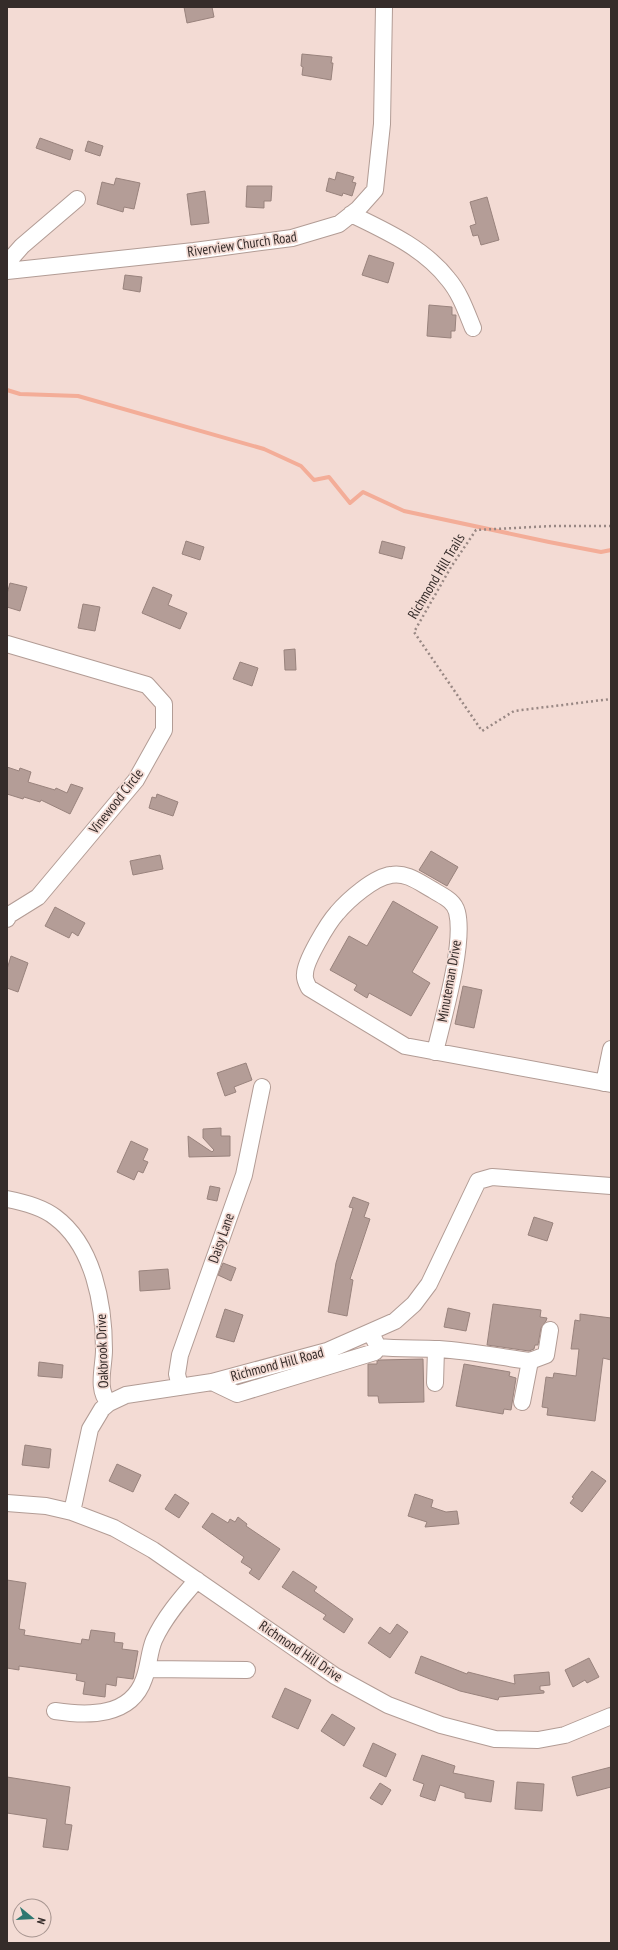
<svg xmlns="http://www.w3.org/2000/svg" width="618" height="1950" viewBox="0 0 618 1950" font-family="'PT Sans Narrow',sans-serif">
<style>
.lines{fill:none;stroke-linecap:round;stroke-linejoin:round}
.stream{stroke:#f3ad98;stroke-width:4}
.building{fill:#b49d97;stroke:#99837d}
.minor-casing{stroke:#b29c95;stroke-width:18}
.path{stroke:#988783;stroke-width:2.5;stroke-dasharray:2 3;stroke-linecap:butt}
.minor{stroke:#fff;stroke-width:16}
.labels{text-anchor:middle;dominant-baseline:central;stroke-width:3.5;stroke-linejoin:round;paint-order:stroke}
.street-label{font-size:14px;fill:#352c2a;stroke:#f3dbd4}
</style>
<rect width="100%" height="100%" fill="#f3dbd4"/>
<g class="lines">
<!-- stream -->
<path class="stream" d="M7 390 20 394 78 396 264 449 301 466 314 480 329 477 350 503 363 492 404 511 549 542 601 552 611 550"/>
</g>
<!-- building -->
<path class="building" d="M184 7H212L214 17 187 23Z
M302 54 332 57 331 63H333L331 80 302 75 303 67 301 66Z
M40 138 73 150 70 160 36 148Z
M88 141 103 146 100 156 85 151Z
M337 172 354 177 352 182 356 183 352 196 343 193 342 196 326 191 329 178 335 180Z
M116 178 140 183 134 209 124 207 123 212 97 204 102 182 114 185Z
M247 186H272L271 201H264V208L246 207Z
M205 191 209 223 191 225 187 194Z
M487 197 499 240 481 245 478 235 473 236 470 226 476 224 470 202Z
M369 255 394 263 388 283 362 275Z
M125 275 142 277 140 292 123 289Z
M429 305 452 307V315H456L455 331H451V338L427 336Z
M186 541 204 547 200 560 182 554Z
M382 541 405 547 402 559 379 553Z
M10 583 27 587 20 611 7 607V594Z
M153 587 172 595 168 605 187 613 180 629 142 613Z
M83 604 100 607 95 631 78 628Z
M295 649 296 670H285L284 650Z
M240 662 258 668 252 686 233 679Z
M7 767 19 771 20 768 31 772 28 782 55 790 56 788 67 793 71 784 83 788 70 814 41 800 40 802 24 797 23 799 7 794Z
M157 794 178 802 173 816 149 808 152 797 156 798Z
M431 851 458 867 447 886 419 870Z
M160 855 163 869 133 875 130 861Z
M393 901 438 927 412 972 430 983 411 1016 369 993 367 998 354 990 357 985 330 970 349 936 367 946Z
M55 907 85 923 78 936 72 932 69 938 45 926Z
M11 956 28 963 18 992 7 988V969Z
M463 986 482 990 474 1028 455 1024Z
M246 1063 252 1080 234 1087 236 1092 225 1096 217 1073Z
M221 1128V1136H230V1156L189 1157 188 1136 212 1152 214 1150 203 1138V1129Z
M131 1141 148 1149 143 1160 148 1162 143 1173 138 1171 134 1180 117 1172Z
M210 1186 220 1188 217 1201 207 1199Z
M353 1197 369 1203 364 1217 370 1219 350 1279 353 1280 347 1316 328 1312 336 1263 353 1208 349 1207Z
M534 1217 553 1223 547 1241 528 1235Z
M223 1263 236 1268 231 1281 218 1275Z
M168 1269 170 1289 140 1291 139 1271Z
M493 1304 541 1310 540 1317 547 1318 546 1321 541 1328 538 1345H535L534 1349 529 1351 487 1345Z
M448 1308 470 1313 466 1331 444 1327Z
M225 1309 243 1315 234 1342 216 1337Z
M580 1314 611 1318V1360L603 1358 595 1421 547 1415 548 1408 542 1407 546 1377 553 1378 554 1373 576 1376 579 1349H571L575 1320 580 1321Z
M423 1359 424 1402 379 1403 378 1396H368V1364H377V1361L380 1360Z
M39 1362 63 1365 62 1378 38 1376Z
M464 1364 510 1372 509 1376 516 1378 511 1410 504 1409 503 1414 456 1406Z
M25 1445 51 1449 49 1468 22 1465Z
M117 1464 141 1475 133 1492 109 1481Z
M592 1471 606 1481 582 1512 570 1503 574 1498 572 1497Z
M175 1494 189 1503 179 1518 165 1509Z
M415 1494 433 1500 431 1507 446 1512 457 1511 459 1524 425 1527 427 1522 408 1516Z
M212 1513 228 1523 230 1519 235 1522 238 1517 247 1524 246 1526 280 1549 259 1580 249 1573 252 1569 241 1562 244 1557 202 1527Z
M293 1571 317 1587 314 1591 353 1619 344 1633 323 1619 326 1615 282 1587Z
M7 1580 26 1583 19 1629 25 1630 24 1635 81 1644 82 1639 89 1640 91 1630 115 1633 114 1642 123 1643 122 1649 138 1651 133 1679 117 1677 116 1686 106 1684 105 1697 83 1694 85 1682 76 1680 77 1674 19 1666V1670L7 1668Z
M397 1624 408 1632 390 1658 368 1643 380 1627 390 1634Z
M421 1656 467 1674 468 1672 515 1684 514 1675 549 1672 550 1685 540 1686V1690L544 1691V1693L499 1697 498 1700 460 1691 415 1673Z
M589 1658 599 1677 587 1683 585 1680 573 1687 565 1670Z
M285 1688 311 1700 298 1729 272 1717Z
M332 1714 355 1728 344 1746 321 1731Z
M373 1743 396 1754 386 1777 363 1766Z
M422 1755 455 1766 453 1773 494 1781 491 1802 465 1798V1793L440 1785 435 1801 420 1796 424 1784 413 1780Z
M611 1767V1787L577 1796 572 1777Z
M7 1777 70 1787 65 1824 72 1825 68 1850 43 1847 47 1819 7 1813Z
M517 1782 544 1784 542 1811 515 1809Z
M380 1783 391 1790 382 1805 370 1798Z"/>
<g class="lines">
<!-- minor casing -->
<g class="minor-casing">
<path id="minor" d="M351 214C386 231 424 248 448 279 460 293 466 311 473 328
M7 263 22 246 77 199
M7 271 194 251 292 238 339 224 358 209 375 190 382 124 384 7
M7 644 147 685 164 704V730L136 780 38 897 9 915 7 919
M435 1052C443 1018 465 944 457 912 454 900 442 896 433 890 420 883 407 872 391 875 374 877 348 900 337 913 328 923 305 961 305 974 304 979 307 984 309 988L405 1046 611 1084
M604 1083 611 1049
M7 1199C23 1202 42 1207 55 1217 94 1246 104 1305 104 1350 104 1367 96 1390 109 1403
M378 1347C398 1349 418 1348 439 1349 470 1351 500 1357 530 1361L522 1402
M530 1361 546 1355 550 1330
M212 1382 237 1394 375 1352 378 1347 374 1339
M435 1383 436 1349
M180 1387 177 1374 180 1355 244 1175 262 1087
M7 1503 46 1506 72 1512 114 1528 153 1550 335 1676 388 1705 441 1725 495 1739 538 1740 565 1735 611 1716
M72 1512 90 1429 102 1409 109 1403 126 1395 212 1382 327 1351 395 1321 414 1304 429 1284 478 1181 492 1177 611 1186
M147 1669 247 1670
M55 1711C88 1716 131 1717 144 1679 149 1666 149 1652 154 1640 164 1618 181 1598 197 1580"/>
</g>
<!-- path -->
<path class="path" d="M611 526H552L476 530 451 567 414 632 482 731 514 711 611 699"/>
<!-- minor -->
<use href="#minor" class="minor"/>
</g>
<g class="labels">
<!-- street labels -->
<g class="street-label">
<text transform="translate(242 244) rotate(-8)">Riverview Church Road</text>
<text transform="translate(436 576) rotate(-59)">Richmond Hill Trails</text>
<text transform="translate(116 801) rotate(-52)">Vinewood Circle</text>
<text transform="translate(449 981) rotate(-80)">Minuteman Drive</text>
<text transform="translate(221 1238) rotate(-71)">Daisy Lane</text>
<text transform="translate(102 1351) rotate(-92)">Oakbrook Drive</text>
<text transform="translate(277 1364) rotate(-15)">Richmond Hill Road</text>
<text transform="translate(301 1651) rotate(34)">Richmond Hill Drive</text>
</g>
</g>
<!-- border -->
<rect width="618" height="1950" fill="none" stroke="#352c2a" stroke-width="16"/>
<!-- north arrow -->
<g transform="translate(32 1918) rotate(108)"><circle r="19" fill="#f3dbd4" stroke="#a79590"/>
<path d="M0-3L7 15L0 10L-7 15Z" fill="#2f7770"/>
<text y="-6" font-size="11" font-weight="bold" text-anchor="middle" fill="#352c2a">N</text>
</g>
</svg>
